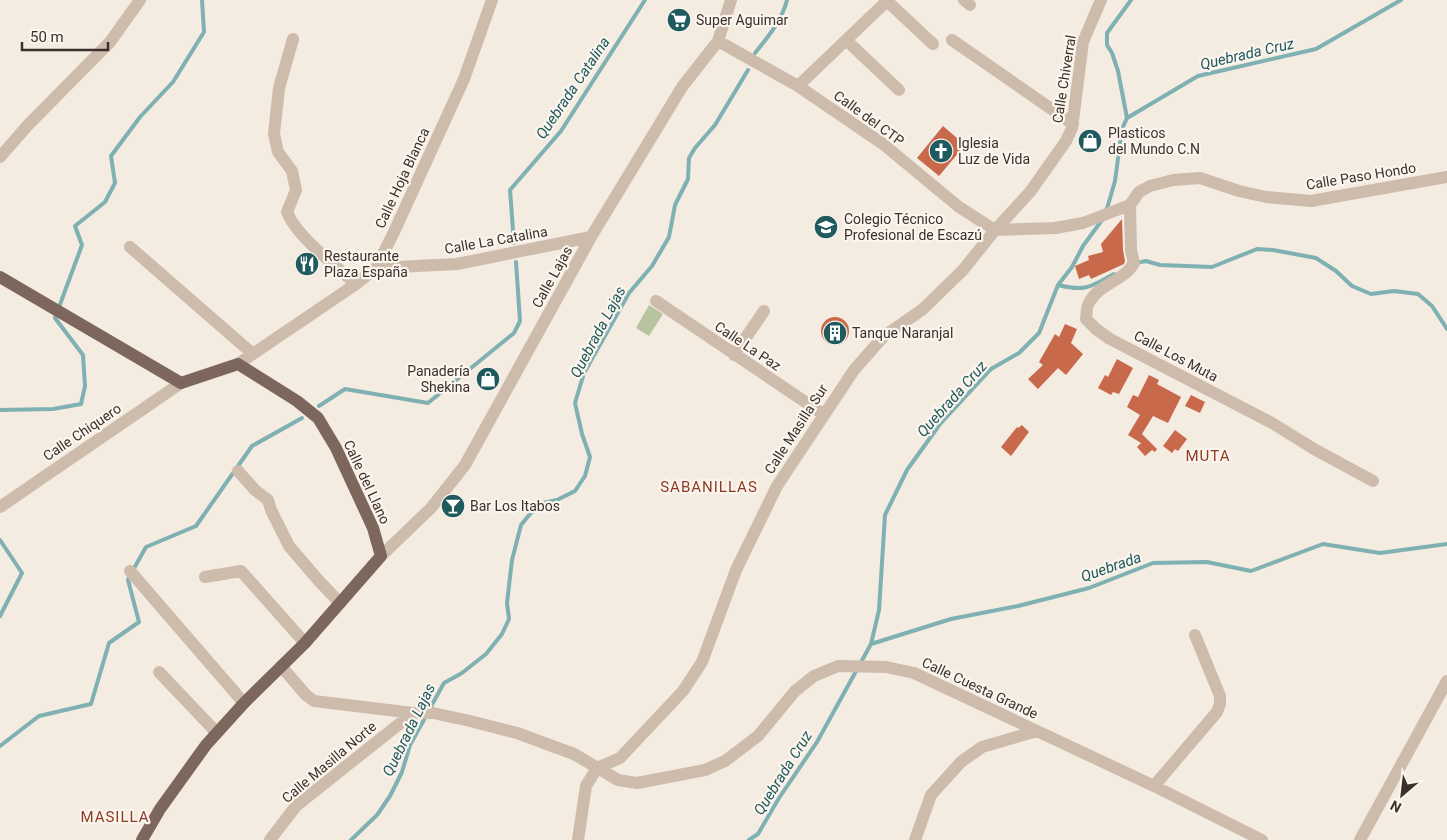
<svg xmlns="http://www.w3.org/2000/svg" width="1447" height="840" viewBox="0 0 1447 840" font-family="Roboto,sans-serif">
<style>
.green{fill:#b8c4a0}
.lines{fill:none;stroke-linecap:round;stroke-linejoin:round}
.stream{stroke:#7fb0b2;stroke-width:4}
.building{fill:#c8694b}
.minor{stroke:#cdbbac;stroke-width:12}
.major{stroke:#7d675c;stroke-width:12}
.labels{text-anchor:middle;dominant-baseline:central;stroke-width:4.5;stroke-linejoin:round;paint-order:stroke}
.poi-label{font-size:14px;fill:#3b302b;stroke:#fbf5ee;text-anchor:start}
.street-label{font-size:14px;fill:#3b302b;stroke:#fbf5ee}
.water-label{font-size:15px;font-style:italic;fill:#1f5a5e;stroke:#fbf5ee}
.neighbourhood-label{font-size:15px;letter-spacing:1px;fill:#8c3b22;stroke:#fbf5ee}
</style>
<rect width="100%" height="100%" fill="#f4ebe1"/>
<!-- green -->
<path class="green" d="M649 305 663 314 649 336 636 328Z"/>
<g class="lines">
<!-- stream -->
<path class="stream" d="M755 53C768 37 782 20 787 0
M1127 118 1118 71 1112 53 1107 45V33L1131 0
M1106 212 1115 181 1122 129 1127 118 1198 76 1316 49 1401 0
M514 243 510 190 561 131 645 0
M1136 263 1146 261 1160 265 1212 267 1257 249 1273 250 1316 258 1336 271 1352 286 1371 294 1394 291 1418 294 1432 306 1447 329
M1058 285C1086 292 1090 287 1114 274
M319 406 345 389 428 403 514 333 520 321 516 262
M0 410 53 409 81 404 85 386 83 355 55 318 82 245 75 226 105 202 115 183 111 156 140 117 173 82 204 32 202 0
M0 540 22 573 0 616
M133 570 146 547 196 526 252 446 302 418
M871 644 951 619 1018 606 1089 588 1153 563 1207 562 1251 571 1323 544 1380 553 1447 544
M429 710 444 683 462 673 486 654 502 634 509 619 507 603 512 560 521 525 530 514 543 503 557 500 575 491 585 476 590 457 582 434 575 403 584 373 629 293 652 266 669 237 675 205 688 179 689 158 695 148 715 125 748 70
M0 746 39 716 91 704 109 643 139 622 128 580 130 576
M351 840 377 815 390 796 402 772 410 745 426 716
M749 840 758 834 779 798 817 742 871 644 879 610 885 515 907 470 940 424 991 369 1019 353 1039 333 1058 285 1072 267 1083 246 1102 220"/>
</g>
<!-- building -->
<path class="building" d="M943 126 965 145 939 176 917 158Z
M1122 219 1123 250 1125 261 1124 264 1091 279 1089 275 1079 279 1075 266 1089 260 1088 256 1103 252 1101 244Z
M821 331a14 14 0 1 1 28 0a14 14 0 1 1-28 0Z
M1065 324 1077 329 1071 343 1083 354 1066 375 1058 368 1038 389 1028 379 1043 365 1039 362 1055 334 1059 337Z
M1117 359 1133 368 1119 394 1113 392 1111 395 1098 388 1105 375 1108 377Z
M1149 375 1159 380 1157 384 1181 397 1168 423 1153 416 1142 434 1157 449 1155 452 1152 450 1145 456 1137 447 1141 443 1128 435 1140 415 1127 407 1133 395 1138 397Z
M1191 395 1205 402 1200 413 1185 406Z
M1022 425 1029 432 1011 456 1001 447 1017 427 1018 428Z
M1175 430 1187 439 1178 451 1175 449 1172 453 1163 446Z"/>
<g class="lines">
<!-- minor -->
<path class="minor" d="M964 0 970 5
M887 1 933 44
M293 39 279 88 274 134 278 152 292 171 296 190 287 212C296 236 336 266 356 284
M846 40 899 90
M952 40 1073 124
M718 41 798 86 883 144 959 207 995 230
M798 86 887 1 886 0
M0 157 28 125 110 42 140 0
M1130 205 1131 250 1134 263C1124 281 1098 284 1089 303 1086 307 1087 314 1086 319L1096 329 1110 339 1272 423 1314 449 1373 481
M995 230 1055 228 1083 223 1130 205 1139 192 1150 186 1173 180 1200 178 1239 191 1266 197 1311 201 1447 177
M130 247 253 354
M376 268 457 264 591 237
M656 301 823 414
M734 355 764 311
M238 364 356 284 376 268 394 232 464 79 492 0
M238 471 255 490 268 500 271 510 289 546 319 581 340 603
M0 507 181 383
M381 556 431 508 465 465 591 237 682 87 718 41 731 0
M130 571 244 703
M205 577 241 571 305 643
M281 666 306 695 314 701 413 713H433L470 721 517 733 574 754 618 780 637 783 705 770 725 761 758 736 795 691 814 676 838 666 886 667 914 673 1154 786 1262 840
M159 672 217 733
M1154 786 1217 712 1220 704V696L1195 635
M270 840 296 806 413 713
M578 840 586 786 597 768 620 758 683 691 702 662 736 570 777 486 854 370 883 337 923 309 963 270 995 230 1030 192 1066 141 1072 128 1083 42 1101 0
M915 840 931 795 961 762 982 747 1037 731
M1360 840 1447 681"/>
<!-- major -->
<path class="major" d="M0 277 181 383 238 364 297 401 318 418 336 448 373 528 381 556 305 643 244 703 206 745 160 809 142 840"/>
</g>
<!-- icons -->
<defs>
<g id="supermarket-disc" transform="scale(1.25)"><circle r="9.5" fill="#1f5a5e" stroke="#fbf5ee"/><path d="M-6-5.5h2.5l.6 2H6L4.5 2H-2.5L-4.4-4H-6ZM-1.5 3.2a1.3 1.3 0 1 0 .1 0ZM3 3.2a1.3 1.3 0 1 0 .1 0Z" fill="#fff"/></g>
<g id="shop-disc" transform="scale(1.25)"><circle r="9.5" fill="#1f5a5e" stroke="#fbf5ee"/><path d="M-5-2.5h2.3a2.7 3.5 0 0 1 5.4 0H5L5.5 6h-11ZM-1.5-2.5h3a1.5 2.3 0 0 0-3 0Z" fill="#fff"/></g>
<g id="church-disc" transform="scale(1.25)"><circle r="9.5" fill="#1f5a5e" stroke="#fbf5ee"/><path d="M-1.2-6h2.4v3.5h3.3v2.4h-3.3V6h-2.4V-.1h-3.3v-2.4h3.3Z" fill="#fff"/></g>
<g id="school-disc" transform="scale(1.25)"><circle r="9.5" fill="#1f5a5e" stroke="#fbf5ee"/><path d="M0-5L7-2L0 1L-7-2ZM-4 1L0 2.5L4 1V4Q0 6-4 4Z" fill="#fff"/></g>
<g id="restaurant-disc" transform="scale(1.25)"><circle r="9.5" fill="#1f5a5e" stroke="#fbf5ee"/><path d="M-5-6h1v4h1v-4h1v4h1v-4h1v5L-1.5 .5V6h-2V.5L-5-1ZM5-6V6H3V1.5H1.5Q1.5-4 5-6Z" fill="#fff"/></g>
<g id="building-disc" transform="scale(1.25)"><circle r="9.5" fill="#1f5a5e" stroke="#fbf5ee"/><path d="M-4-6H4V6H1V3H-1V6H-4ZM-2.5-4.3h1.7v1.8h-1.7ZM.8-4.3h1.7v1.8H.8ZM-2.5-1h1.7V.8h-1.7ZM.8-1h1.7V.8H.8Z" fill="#fff"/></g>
<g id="bar-disc" transform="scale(1.25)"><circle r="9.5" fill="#1f5a5e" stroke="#fbf5ee"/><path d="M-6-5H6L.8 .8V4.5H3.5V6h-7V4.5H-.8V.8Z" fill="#fff"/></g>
</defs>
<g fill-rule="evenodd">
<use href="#supermarket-disc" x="679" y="20"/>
<use href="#shop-disc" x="1090" y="141"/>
<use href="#church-disc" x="941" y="151"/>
<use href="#school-disc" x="826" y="227"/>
<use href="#restaurant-disc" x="307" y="264"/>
<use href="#building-disc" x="835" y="333"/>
<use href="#shop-disc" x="488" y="379"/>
<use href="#bar-disc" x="453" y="506"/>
</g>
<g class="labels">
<!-- poi labels -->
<g class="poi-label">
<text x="696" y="20">Super Aguimar</text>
<text x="1108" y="133">Plasticos<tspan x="1108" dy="16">del Mundo C.N</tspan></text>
<text x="958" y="143">Iglesia<tspan x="958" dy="16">Luz de Vida</tspan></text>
<text x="844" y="219">Colegio Técnico<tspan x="844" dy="16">Profesional de Escazú</tspan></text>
<text x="324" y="256">Restaurante<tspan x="324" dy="16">Plaza España</tspan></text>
<text x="852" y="333">Tanque Naranjal</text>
<text x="470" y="371" text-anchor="end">Panadería<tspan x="470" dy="16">Shekina</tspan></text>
<text x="470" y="506">Bar Los Itabos</text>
</g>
<!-- street labels -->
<g class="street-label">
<text transform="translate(1064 79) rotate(-81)">Calle Chiverral</text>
<text transform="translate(869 118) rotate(36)">Calle del CTP</text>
<text transform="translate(1361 176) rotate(-9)">Calle Paso Hondo</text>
<text transform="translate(402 178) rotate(-65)">Calle Hoja Blanca</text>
<text transform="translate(496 240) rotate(-10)">Calle La Catalina</text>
<text transform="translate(552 277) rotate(-61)">Calle Lajas</text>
<text transform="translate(748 346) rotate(34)">Calle La Paz</text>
<text transform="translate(1176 356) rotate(28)">Calle Los Muta</text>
<text transform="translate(796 429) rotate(-57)">Calle Masilla Sur</text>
<text transform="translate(82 432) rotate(-34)">Calle Chiquero</text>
<text transform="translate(367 482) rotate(65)">Calle del Llano</text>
<text transform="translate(980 688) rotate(25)">Calle Cuesta Grande</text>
<text transform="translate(329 762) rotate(-40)">Calle Masilla Norte</text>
</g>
<!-- water labels -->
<g class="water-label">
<text transform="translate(1247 54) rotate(-13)">Quebrada Cruz</text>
<text transform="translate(573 88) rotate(-56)">Quebrada Catalina</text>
<text transform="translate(598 332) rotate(-62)">Quebrada Lajas</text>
<text transform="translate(952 399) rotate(-48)">Quebrada Cruz</text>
<text transform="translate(1111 567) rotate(-19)">Quebrada</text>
<text transform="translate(409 730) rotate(-64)">Quebrada Lajas</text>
<text transform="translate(783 773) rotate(-58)">Quebrada Cruz</text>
</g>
<!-- neighbourhood labels -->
<g class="neighbourhood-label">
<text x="1208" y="456">MUTA</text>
<text x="709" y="487">SABANILLAS</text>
<text x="115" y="817">MASILLA</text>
</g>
</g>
<!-- north arrow -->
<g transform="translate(1402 795) rotate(208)" stroke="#fbf5ee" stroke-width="4" paint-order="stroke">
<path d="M0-4L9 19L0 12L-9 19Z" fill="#3b302b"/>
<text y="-8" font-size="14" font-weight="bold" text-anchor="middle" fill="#3b302b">N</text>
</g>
<!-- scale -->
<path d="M22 42v8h86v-8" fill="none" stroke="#3b302b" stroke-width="2.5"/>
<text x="30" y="42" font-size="15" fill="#3b302b" stroke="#fbf5ee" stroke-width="4" paint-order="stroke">50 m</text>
</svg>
